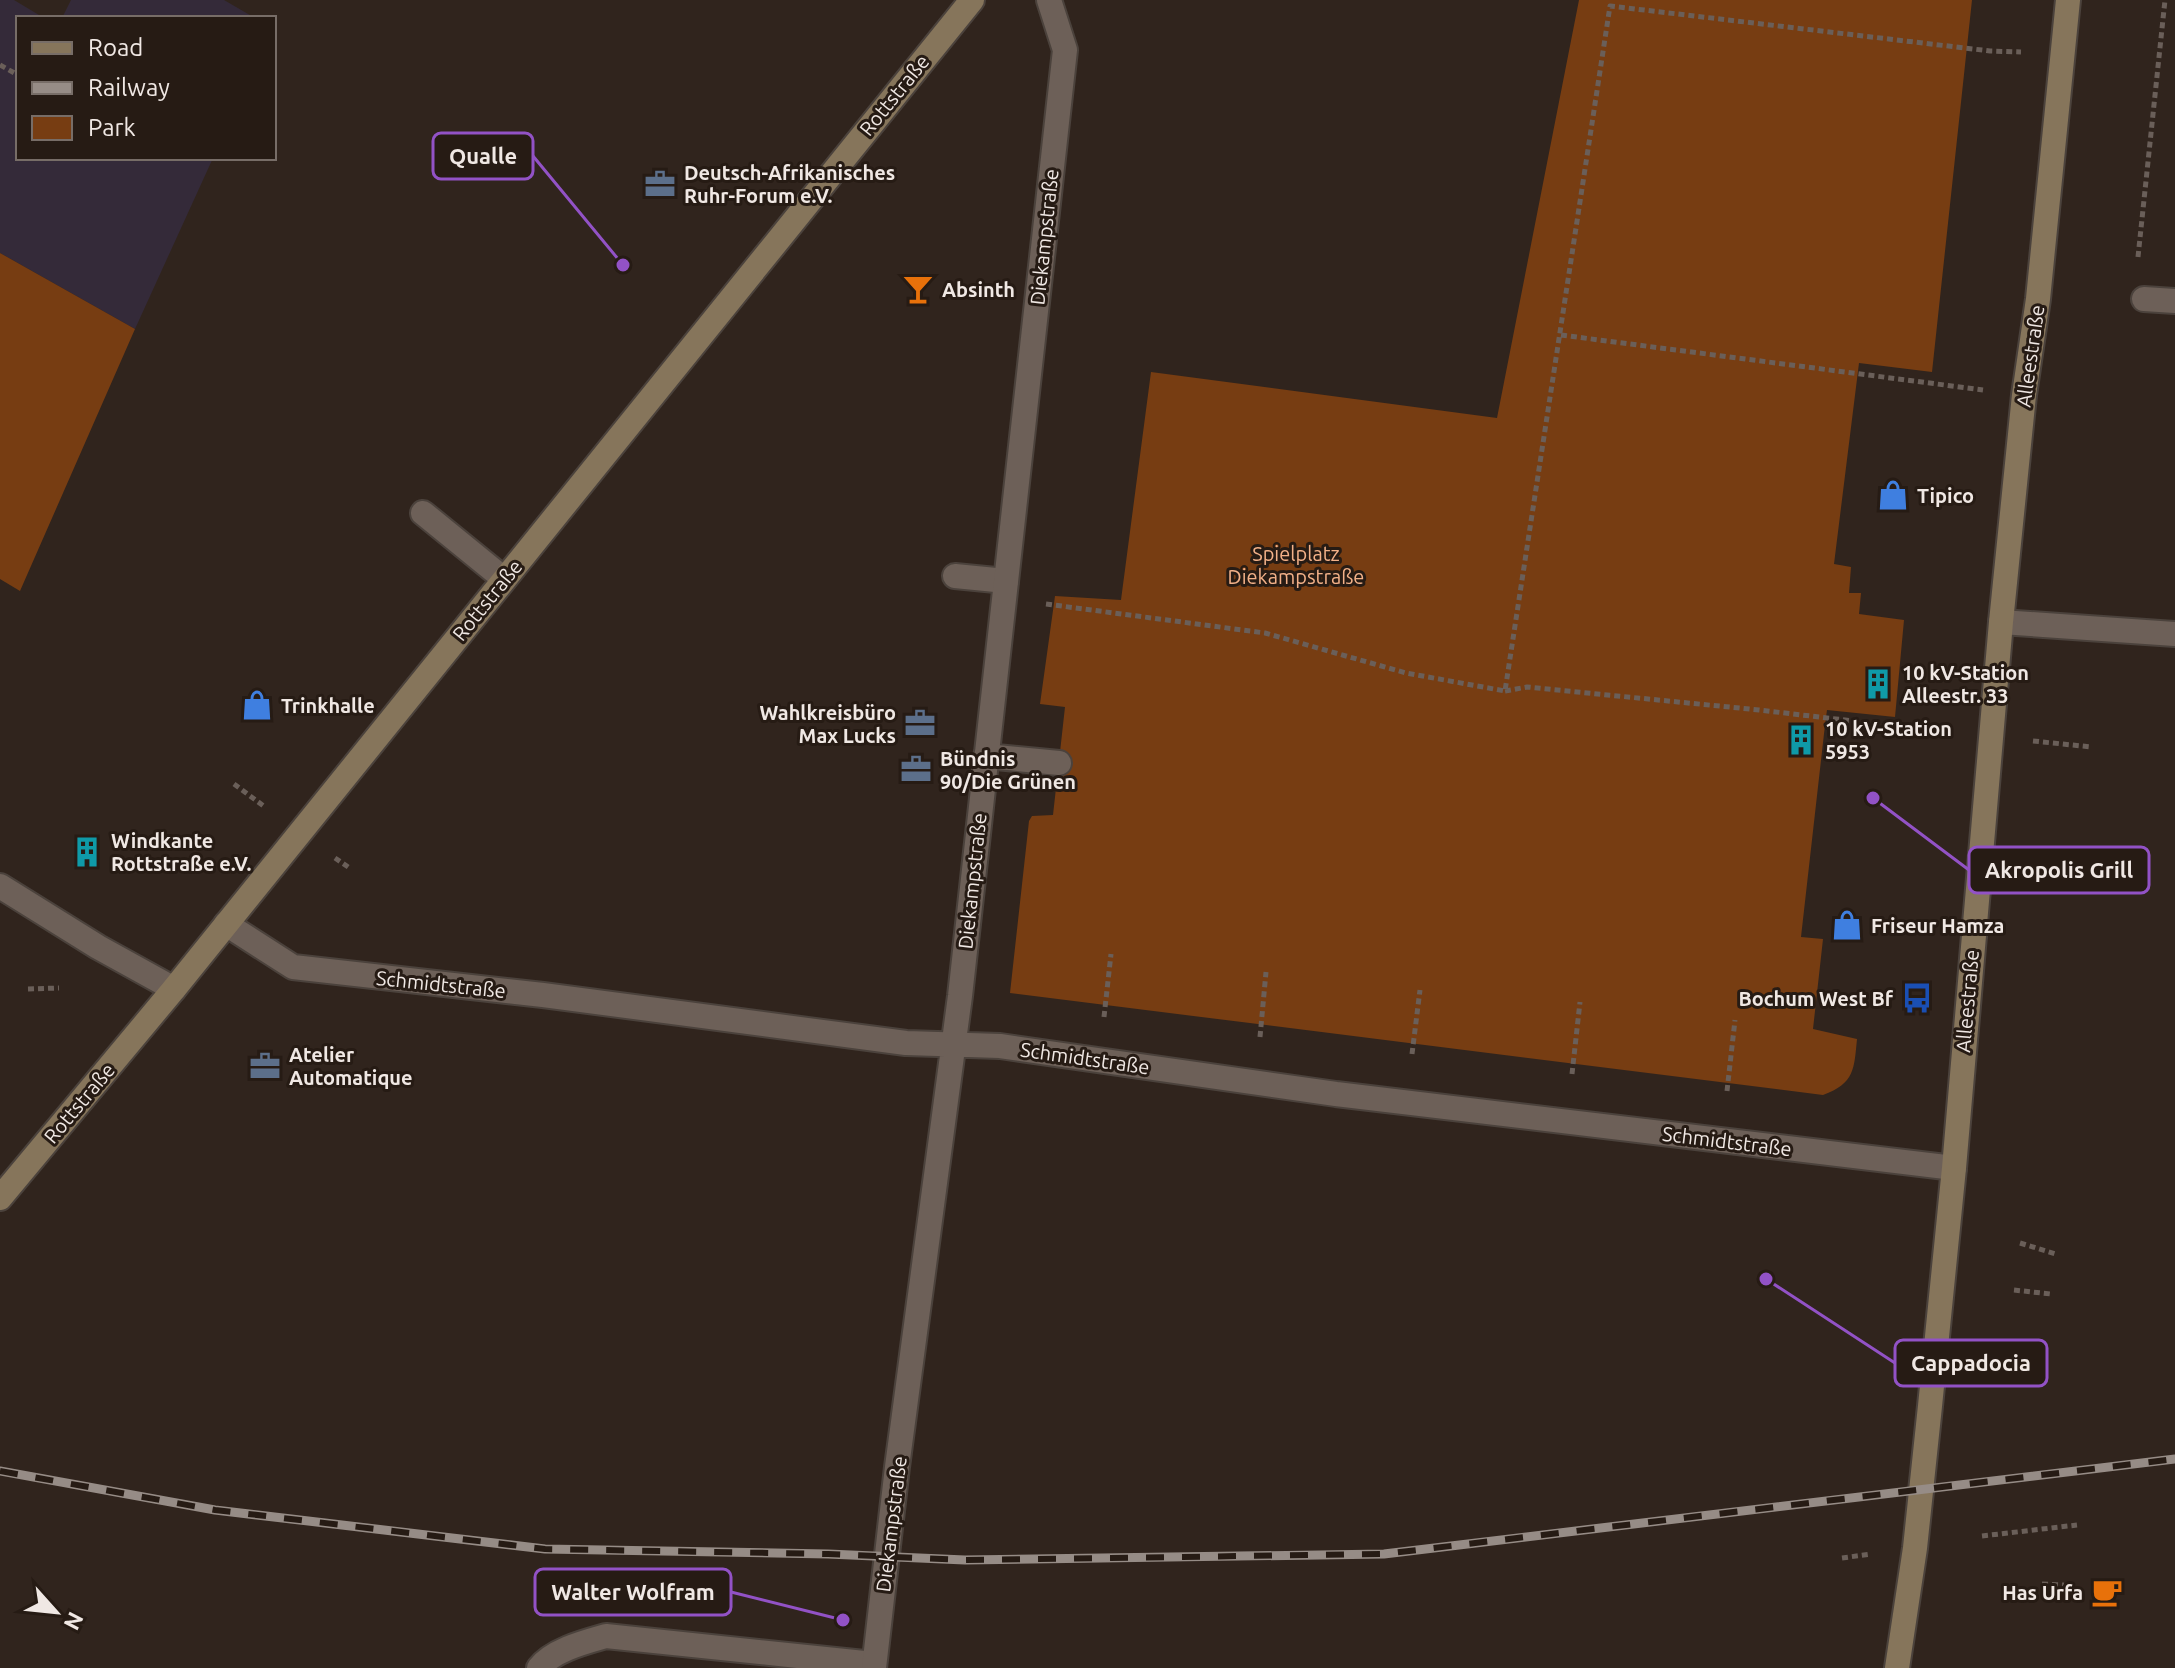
<svg xmlns="http://www.w3.org/2000/svg" width="2175" height="1668" viewBox="0 0 2175 1668" font-family="Ubuntu,sans-serif">
<style>
.education{fill:#342a39}
.green{fill:#773d12}
.lines{fill:none;stroke-linecap:round;stroke-linejoin:round}
.lane-casing{stroke:#4b423c;stroke-width:28}
.street-casing{stroke:#4b423c;stroke-width:28}
.secondary-casing{stroke:#4b423c;stroke-width:28}
.path{stroke:#6a5f59;stroke-width:5;stroke-dasharray:6 4;stroke-linecap:butt}
.lane{stroke:#6d6058;stroke-width:24}
.street{stroke:#6d6058;stroke-width:24}
.secondary{stroke:#86755b;stroke-width:24}
.rail-casing{stroke:#968c86;stroke-width:9}
.rail{stroke:#261b14;stroke-width:6;stroke-dasharray:18;stroke-linecap:butt}
.labels{text-anchor:middle;dominant-baseline:central;stroke-width:6;stroke-linejoin:round;paint-order:stroke}
.street-label{font-size:20px;fill:#f0e8e4;stroke:#261b14}
.poi-label{font-size:20px;font-weight:bold;fill:#f0e8e4;stroke:#261b14;text-anchor:start}
.park-label{font-size:20px;fill:#f3b188;stroke:#261b14}
.leader{fill:none;stroke:#9252c6;stroke-width:3}
.callout-dot{fill:#9252c6;stroke:#261b14;stroke-width:3}
.callout{fill:#261b14;stroke:#9252c6;stroke-width:3}
.callout-label{font-size:22px;text-anchor:middle;font-weight:bold;fill:#f0e8e4}
</style>
<rect width="100%" height="100%" fill="#30241d"/>
<!-- education -->
<path class="education" d="M0 0H14L44 18H18V158H213L135 329 0 253Z
M71 0H224L255 18H62Z"/>
<!-- green -->
<path class="green" d="M1579 0H1972L1932 372 1859 363 1834 564 1851 567 1849 593H1861L1859 614 1904 620 1895 717 1827 710 1825 725 1801 937 1823 939 1813 1029 1857 1039C1854 1069 1855 1083 1823 1095L1010 993 1029 821 1032 816 1053 815 1065 707 1040 704 1055 596 1121 600 1151 372 1497 418Z
M0 253 135 329 20 591 0 579Z"/>
<g class="lines">
<!-- lane casing -->
<g class="lane-casing">
<path id="lane" d="M2144 299 2175 301
M423 513 504 579
M955 576 1006 581
M2001 622 2175 634
M986 756 1059 763
M539 1668C553 1650 585 1642 606 1636L874 1664"/>
</g>
<!-- street casing -->
<g class="street-casing">
<path id="street" d="M0 886 98 947 174 989
M226 924 293 967 543 995 906 1043 1000 1046 1336 1094 1954 1168
M874 1668 897 1467 960 996 1065 50 1049 0"/>
</g>
<!-- secondary casing -->
<g class="secondary-casing">
<path id="secondary" d="M0 1198 174 989 972 0
M1897 1668 1915 1548 1930 1406 1954 1168 2001 622 2024 395 2038 299 2068 0"/>
</g>
<!-- path -->
<path class="path" d="M0 65 18 75
M2138 257 2165 0
M1561 335 1983 390
M1046 604 1265 633 1406 673 1505 691 1610 6 1990 51 2021 52
M1505 691 1527 687 1759 710 1948 732
M2033 741 2092 747
M234 784 265 807
M335 858 351 869
M28 989 59 988
M1104 1017 1111 954
M1260 1037 1266 972
M1412 1054 1420 990
M1572 1074 1580 1002
M1727 1091 1735 1020
M2020 1243 2056 1254
M2014 1290 2051 1294
M1982 1536 2077 1525
M1842 1558 1871 1554
M2042 1584 2064 1585"/>
<!-- lane -->
<use href="#lane" class="lane"/>
<!-- street -->
<use href="#street" class="street"/>
<!-- secondary -->
<use href="#secondary" class="secondary"/>
<!-- rail casing -->
<g class="rail-casing">
<path id="rail" d="M0 1471 215 1510 545 1549 828 1554 965 1560 1384 1554 2175 1459"/>
</g>
<!-- rail -->
<use href="#rail" class="rail"/>
</g>
<!-- icons -->
<defs>
<g id="office-bare" transform="scale(2.4)"><path d="M-6-3h4V-5.5h4V-3h4V5H-6ZM-1-4.5V-3h2v-1.5ZM-6 0V1H6V0Z" fill="#5c6f8a" stroke="#261b14" stroke-width="2.5" paint-order="stroke"/></g>
<g id="bar-bare" transform="scale(2.4)"><path d="M-6-5H6L.8 .8V4.5H3.5V6h-7V4.5H-.8V.8Z" fill="#e8710a" stroke="#261b14" stroke-width="2.5" paint-order="stroke"/></g>
<g id="shop-bare" transform="scale(2.4)"><path d="M-5-2.5h2.3a2.7 3.5 0 0 1 5.4 0H5L5.5 6h-11ZM-1.5-2.5h3a1.5 2.3 0 0 0-3 0Z" fill="#3f7fe0" stroke="#261b14" stroke-width="2.5" paint-order="stroke"/></g>
<g id="building-bare" transform="scale(2.4)"><path d="M-4-6H4V6H1V3H-1V6H-4ZM-2.5-4.3h1.7v1.8h-1.7ZM.8-4.3h1.7v1.8H.8ZM-2.5-1h1.7V.8h-1.7ZM.8-1h1.7V.8H.8Z" fill="#0f9aa8" stroke="#261b14" stroke-width="2.5" paint-order="stroke"/></g>
<g id="bus-bare" transform="scale(2.4)"><path d="M-5-6H5V4H4V6H2V4H-2V6H-4V4H-5ZM-3.5-4V0h7V-4ZM-3.5 1.2v1.5H-2V1.2ZM2 1.2v1.5H3.5V1.2Z" fill="#1a4fb4" stroke="#261b14" stroke-width="2.5" paint-order="stroke"/></g>
<g id="cafe-bare" transform="scale(2.4)"><path d="M-5.5-4.5H6V0H3Q3 3.5 0 3.5H-2.5Q-5.5 3.5-5.5 0ZM3-3.2v2h1.7v-2ZM-6 4.5H4V6H-6Z" fill="#e8710a" stroke="#261b14" stroke-width="2.5" paint-order="stroke"/></g>
</defs>
<g fill-rule="evenodd">
<use href="#office-bare" x="660" y="184"/>
<use href="#bar-bare" x="918" y="289"/>
<use href="#shop-bare" x="1893" y="495"/>
<use href="#building-bare" x="1878" y="684"/>
<use href="#shop-bare" x="257" y="705"/>
<use href="#office-bare" x="920" y="723"/>
<use href="#building-bare" x="1801" y="740"/>
<use href="#office-bare" x="916" y="769"/>
<use href="#building-bare" x="87" y="852"/>
<use href="#shop-bare" x="1847" y="925"/>
<use href="#bus-bare" x="1917" y="998"/>
<use href="#office-bare" x="265" y="1066"/>
<use href="#cafe-bare" x="2107" y="1592"/>
</g>
<g class="labels">
<!-- street labels -->
<g class="street-label">
<text transform="translate(894 95) rotate(-51)">Rottstraße</text>
<text transform="translate(1044 237) rotate(-84)">Diekampstraße</text>
<text transform="translate(2030 356) rotate(-82)">Alleestraße</text>
<text transform="translate(487 600) rotate(-51)">Rottstraße</text>
<text transform="translate(972 881) rotate(-84)">Diekampstraße</text>
<text transform="translate(441 984) rotate(6)">Schmidtstraße</text>
<text transform="translate(1967 1001) rotate(-85)">Alleestraße</text>
<text transform="translate(1085 1058) rotate(8)">Schmidtstraße</text>
<text transform="translate(79 1103) rotate(-50)">Rottstraße</text>
<text transform="translate(1727 1141) rotate(7)">Schmidtstraße</text>
<text transform="translate(891 1524) rotate(-83)">Diekampstraße</text>
</g>
<!-- poi labels -->
<g class="poi-label">
<text x="684" y="172">Deutsch-Afrikanisches<tspan x="684" dy="23">Ruhr-Forum e.V.</tspan></text>
<text x="942" y="289">Absinth</text>
<text x="1917" y="495">Tipico</text>
<text x="1902" y="672">10 kV-Station<tspan x="1902" dy="23">Alleestr. 33</tspan></text>
<text x="281" y="705">Trinkhalle</text>
<text x="896" y="712" text-anchor="end">Wahlkreisbüro<tspan x="896" dy="23">Max Lucks</tspan></text>
<text x="1825" y="728">10 kV-Station<tspan x="1825" dy="23">5953</tspan></text>
<text x="940" y="758">Bündnis<tspan x="940" dy="23">90/Die Grünen</tspan></text>
<text x="111" y="840">Windkante<tspan x="111" dy="23">Rottstraße e.V.</tspan></text>
<text x="1871" y="925">Friseur Hamza</text>
<text x="1893" y="998" text-anchor="end">Bochum West Bf</text>
<text x="289" y="1054">Atelier<tspan x="289" dy="23">Automatique</tspan></text>
<text x="2083" y="1592" text-anchor="end">Has Urfa</text>
</g>
<!-- park labels -->
<g class="park-label">
<text x="1296" y="553">Spielplatz<tspan x="1296" dy="23">Diekampstraße</tspan></text>
</g>
</g>
<!-- callouts -->
<path class="leader" d="M623 265L533 156M1873 798L1969 870M1766 1279L1895 1363M843 1620L731 1592"/>
<g class="callout-dot">
<circle cx="623" cy="265" r="8"/>
<circle cx="1873" cy="798" r="8"/>
<circle cx="1766" cy="1279" r="8"/>
<circle cx="843" cy="1620" r="8"/>
</g>
<g class="callout">
<rect x="433" y="133" width="100" height="46" rx="8"/>
<rect x="1969" y="847" width="180" height="46" rx="8"/>
<rect x="1895" y="1340" width="152" height="46" rx="8"/>
<rect x="535" y="1569" width="196" height="46" rx="8"/>
</g>
<g class="callout-label">
<text x="483" y="164">Qualle</text>
<text x="2059" y="878">Akropolis Grill</text>
<text x="1971" y="1371">Cappadocia</text>
<text x="633" y="1600">Walter Wolfram</text>
</g>
<!-- legend -->
<rect x="16" y="16" width="260" height="144" fill="#261b14" stroke="#776d67" stroke-width="2"/>
<rect x="32" y="42" width="40" height="12" fill="#86755b" stroke="#776d67" stroke-width="2"/>
<text x="88" y="56" font-size="24" fill="#f0e8e4">Road</text>
<rect x="32" y="82" width="40" height="12" fill="#968c86" stroke="#776d67" stroke-width="2"/>
<text x="88" y="96" font-size="24" fill="#f0e8e4">Railway</text>
<rect x="32" y="116" width="40" height="24" fill="#773d12" stroke="#776d67" stroke-width="2"/>
<text x="88" y="136" font-size="24" fill="#f0e8e4">Park</text>
<!-- north arrow -->
<g transform="translate(56 1612) rotate(117)" stroke="#261b14" stroke-width="6" paint-order="stroke">
<path d="M0-6L14 30L0 20L-14 30Z" fill="#f0e8e4"/>
<text y="-12" font-size="22" font-weight="bold" text-anchor="middle" fill="#f0e8e4">N</text>
</g>
</svg>
